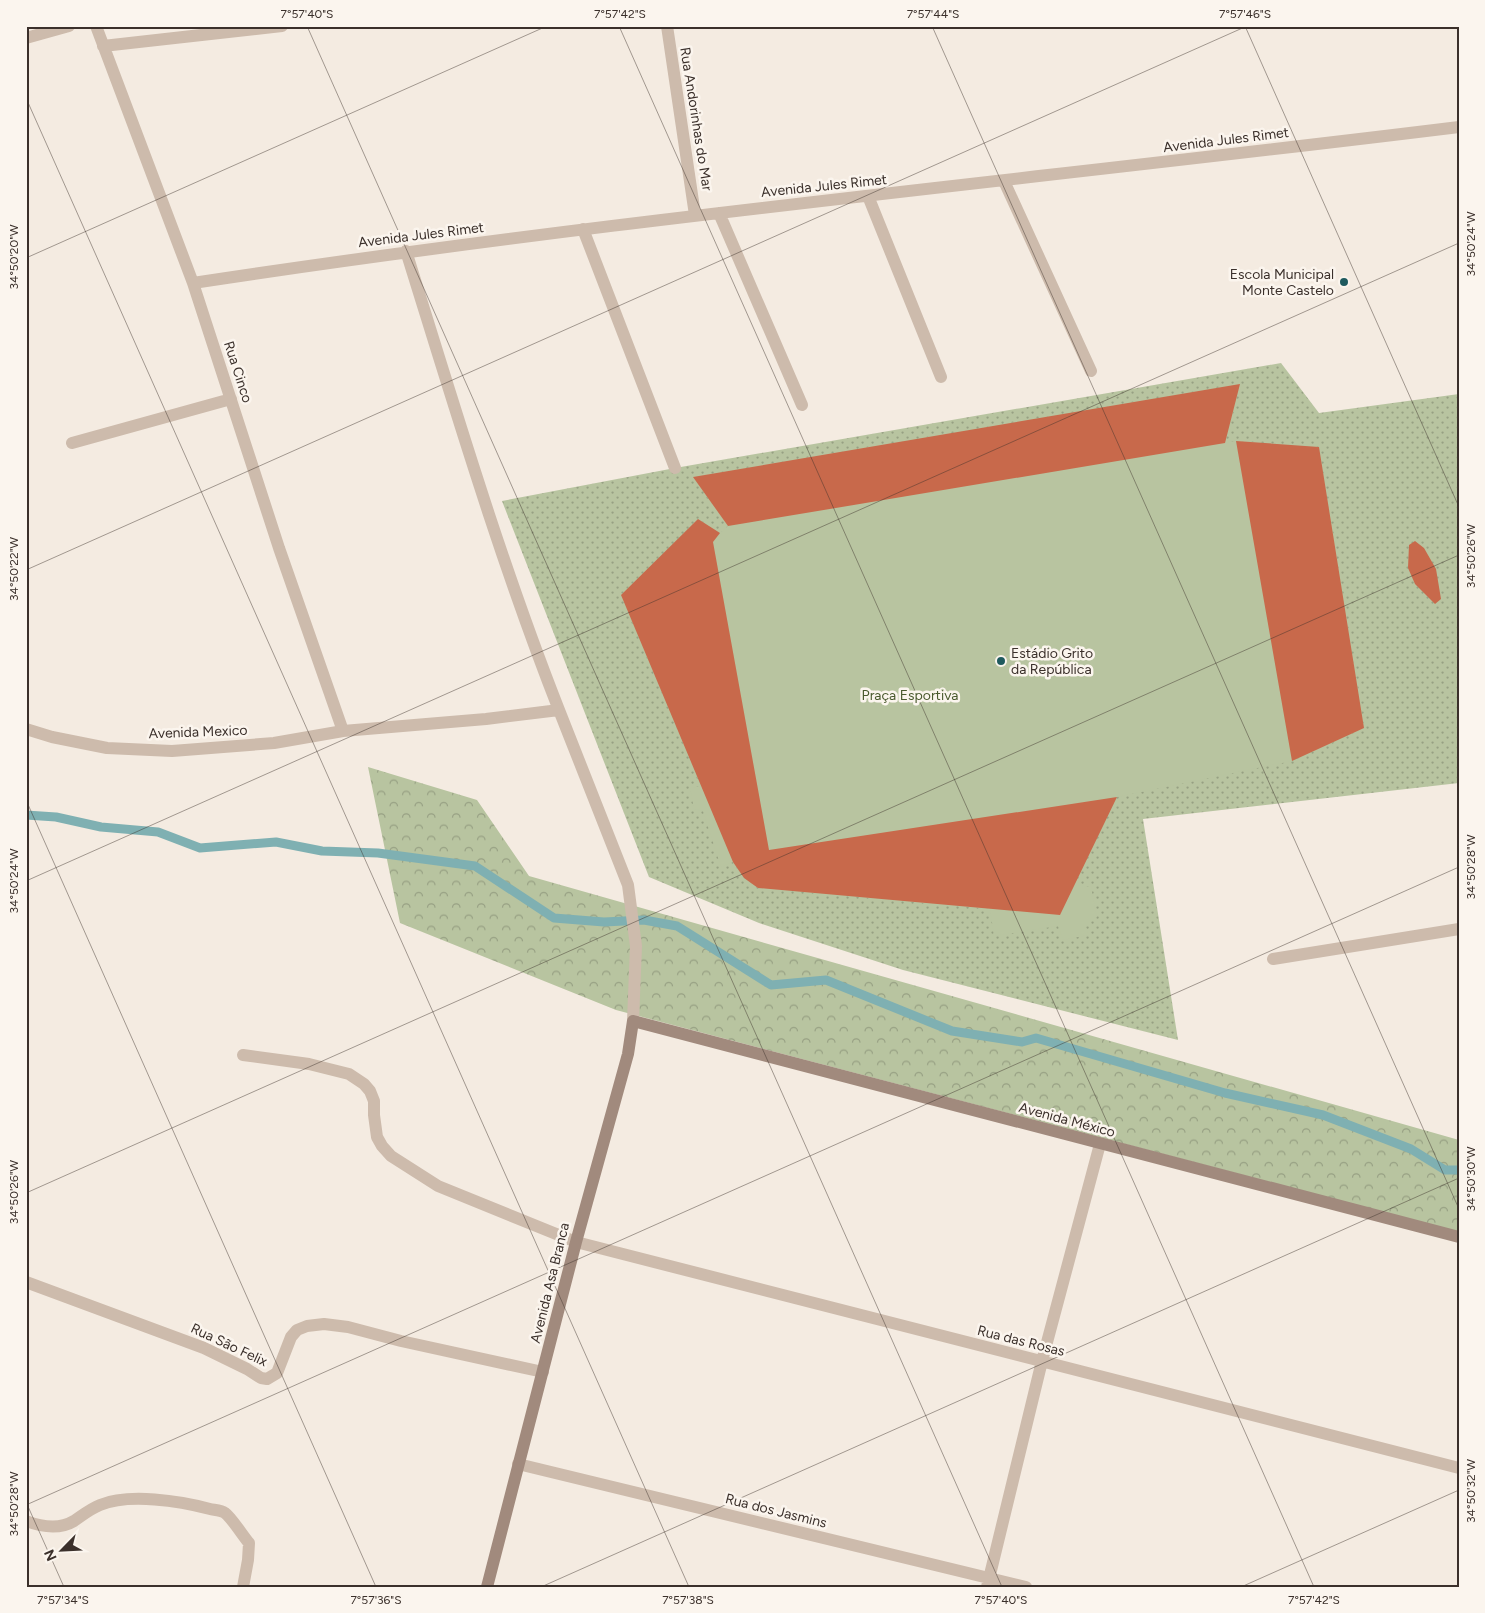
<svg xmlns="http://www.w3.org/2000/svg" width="1485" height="1613" viewBox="0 0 1485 1613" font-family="Figtree,sans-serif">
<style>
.forest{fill:url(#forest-crowns)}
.park{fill:url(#park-dots)}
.pitch{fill:#b8c4a0}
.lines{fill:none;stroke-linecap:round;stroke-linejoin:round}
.stream{stroke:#7fb0b2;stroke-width:9}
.building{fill:#c8694b}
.lane{stroke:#cdbbac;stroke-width:12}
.street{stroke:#cdbbac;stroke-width:12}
.secondary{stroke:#a18a7d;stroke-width:12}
.ticks{fill:none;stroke:#3b302b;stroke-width:1;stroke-opacity:0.45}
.poi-dot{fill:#1f5a5e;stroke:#fbf5ee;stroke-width:2}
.labels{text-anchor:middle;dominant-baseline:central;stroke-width:5;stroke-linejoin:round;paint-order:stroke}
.street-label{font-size:14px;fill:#3b302b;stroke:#fbf5ee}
.poi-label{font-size:14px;fill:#3b302b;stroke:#fbf5ee;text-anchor:end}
.park-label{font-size:14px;fill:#4a5a2e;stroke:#fbf5ee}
.neatline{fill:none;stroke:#3b302b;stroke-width:2}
.ticks-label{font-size:12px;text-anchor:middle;fill:#3b302b}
</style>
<defs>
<pattern id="forest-crowns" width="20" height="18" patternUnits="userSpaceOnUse" patternTransform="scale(1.25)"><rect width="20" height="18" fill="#b8c4a0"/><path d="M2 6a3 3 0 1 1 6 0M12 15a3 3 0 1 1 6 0" fill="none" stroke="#97a083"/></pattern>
<pattern id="park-dots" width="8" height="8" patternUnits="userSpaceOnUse" patternTransform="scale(1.25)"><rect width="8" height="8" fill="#b8c4a0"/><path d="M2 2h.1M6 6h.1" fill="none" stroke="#97a083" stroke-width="1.8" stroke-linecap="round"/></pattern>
</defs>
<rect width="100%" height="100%" fill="#f4ebe1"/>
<!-- forest -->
<path class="forest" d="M368 767 477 800 529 876 1459 1140V1232L616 1010 400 923Z"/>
<!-- park -->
<path class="park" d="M1281 363 1319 413 1459 394V783L1143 819 1178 1040 903 970 759 923 649 877 502 501 675 468Z"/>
<!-- pitch -->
<path class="pitch" d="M1240 384 1225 443 1236 441 1319 447 1364 728 1292 761 1117 797 1074 885 1091 887 1097 917 1085 923 1088 935 1063 940 1058 926 994 936 990 909 758 888 744 878 733 862 721 867 703 811 694 809 690 788 701 786 621 595 698 519 720 533 728 526 693 477Z"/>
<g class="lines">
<!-- stream -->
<path class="stream" d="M26 815 56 817 101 827 158 832 200 848 276 842 322 851 378 853 475 866 554 918 604 922 644 920 677 926 771 985 826 980 952 1031 1022 1042 1036 1038 1225 1093 1323 1115 1411 1149 1445 1170H1459"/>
</g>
<!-- building -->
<path class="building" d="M1240 384 1225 443 728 526 693 477Z
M1236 441 1319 447 1364 728 1292 761Z
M698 519 720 533 713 542 769 850 1117 797 1060 915 758 888 744 878 733 862 621 595Z
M1415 541 1424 548 1436 569 1441 599 1435 604 1415 584 1408 568 1409 545Z"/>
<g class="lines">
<!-- lane -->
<path class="lane" d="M1273 959 1459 929"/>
<!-- street -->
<path class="street" d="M96 26 193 283 279 548 343 731
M667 26 695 215
M26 38 69 26
M103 46 282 26
M1004 181 1091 371
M868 196 941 377
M719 213 802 405
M583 229 675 468
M193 283C613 219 1037 179 1459 127
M72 443 231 399
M559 710 628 885 636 946 633 1021
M26 729 52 737 107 748 172 751 274 743 343 731 486 719 559 710C500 560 454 405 406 251
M243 1055 309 1064 349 1074 364 1084 370 1091 374 1101V1115L377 1137 382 1146 391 1156 438 1186 576 1242 1459 1468
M26 1282 204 1348 247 1369 261 1378 267 1379 277 1373 291 1337 297 1330 307 1326 324 1324 348 1327 401 1341 543 1372
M518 1464 1026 1587
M26 1521C42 1527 59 1530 74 1521 83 1515 90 1509 100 1505 129 1493 180 1501 210 1509 214 1510 221 1510 225 1513 231 1517 243 1536 249 1543L248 1560 243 1587
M987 1587 1042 1361 1100 1144"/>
<!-- secondary -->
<path class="secondary" d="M487 1587 576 1242 628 1054 633 1021 1459 1237"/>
</g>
<!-- ticks -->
<path class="ticks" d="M307 26 1002 1587M619 26 1314 1587M932 26 1459 1209M1245 26 1459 507M26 98 689 1587M26 258 547 26M26 570 1247 26M26 800 376 1587M26 881 1459 243M26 1193 1459 555M26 1502 64 1587M26 1505 1459 867M541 1587 1459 1178M1241 1587 1459 1490"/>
<!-- markers -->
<g class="poi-dot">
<circle cx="1344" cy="282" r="5"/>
<circle cx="1001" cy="661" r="5"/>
</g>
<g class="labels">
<!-- street labels -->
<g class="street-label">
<text transform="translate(696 119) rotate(81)">Rua Andorinhas do Mar</text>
<text transform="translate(1226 140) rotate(-7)">Avenida Jules Rimet</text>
<text transform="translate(824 186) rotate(-6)">Avenida Jules Rimet</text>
<text transform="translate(421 235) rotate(-7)">Avenida Jules Rimet</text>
<text transform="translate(238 372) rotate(72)">Rua Cinco</text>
<text transform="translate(198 732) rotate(-2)">Avenida Mexico</text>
<text transform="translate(1067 1120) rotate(15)">Avenida México</text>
<text transform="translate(550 1283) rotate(-76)">Avenida Asa Branca</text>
<text transform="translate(1021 1341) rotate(14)">Rua das Rosas</text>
<text transform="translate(229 1345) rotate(25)">Rua São Felix</text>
<text transform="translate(776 1511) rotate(14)">Rua dos Jasmins</text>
</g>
<!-- poi labels -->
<g class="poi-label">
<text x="1334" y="274">Escola Municipal<tspan x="1334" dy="16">Monte Castelo</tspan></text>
<text x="1011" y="653" text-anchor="start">Estádio Grito<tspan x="1011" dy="16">da República</tspan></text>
</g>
<!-- park labels -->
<g class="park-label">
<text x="910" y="695">Praça Esportiva</text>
</g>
</g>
<!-- border -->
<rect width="1485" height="1613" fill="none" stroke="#fbf5ee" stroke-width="55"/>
<!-- north arrow -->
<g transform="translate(62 1550) rotate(246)" stroke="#fbf5ee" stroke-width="4" paint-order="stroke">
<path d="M0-4L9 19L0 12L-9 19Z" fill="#3b302b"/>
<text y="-8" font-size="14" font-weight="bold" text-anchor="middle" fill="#3b302b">N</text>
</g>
<rect x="28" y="28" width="1430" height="1558" class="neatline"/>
<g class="ticks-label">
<text x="307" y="18">7°57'40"S</text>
<text x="620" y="18">7°57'42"S</text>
<text x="933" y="18">7°57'44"S</text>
<text x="1245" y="18">7°57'46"S</text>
<text transform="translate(1471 244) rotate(-90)" y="4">34°50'24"W</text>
<text transform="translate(14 257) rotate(-90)" y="4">34°50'20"W</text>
<text transform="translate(1471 556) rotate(-90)" y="4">34°50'26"W</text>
<text transform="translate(14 569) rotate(-90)" y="4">34°50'22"W</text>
<text transform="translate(1471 867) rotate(-90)" y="4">34°50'28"W</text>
<text transform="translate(14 881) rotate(-90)" y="4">34°50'24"W</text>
<text transform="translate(1471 1179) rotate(-90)" y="4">34°50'30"W</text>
<text transform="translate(14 1192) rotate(-90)" y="4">34°50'26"W</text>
<text transform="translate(1471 1491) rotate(-90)" y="4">34°50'32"W</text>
<text transform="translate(14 1504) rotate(-90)" y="4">34°50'28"W</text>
<text x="63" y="1604">7°57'34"S</text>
<text x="376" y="1604">7°57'36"S</text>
<text x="688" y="1604">7°57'38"S</text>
<text x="1001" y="1604">7°57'40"S</text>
<text x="1314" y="1604">7°57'42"S</text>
</g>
</svg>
